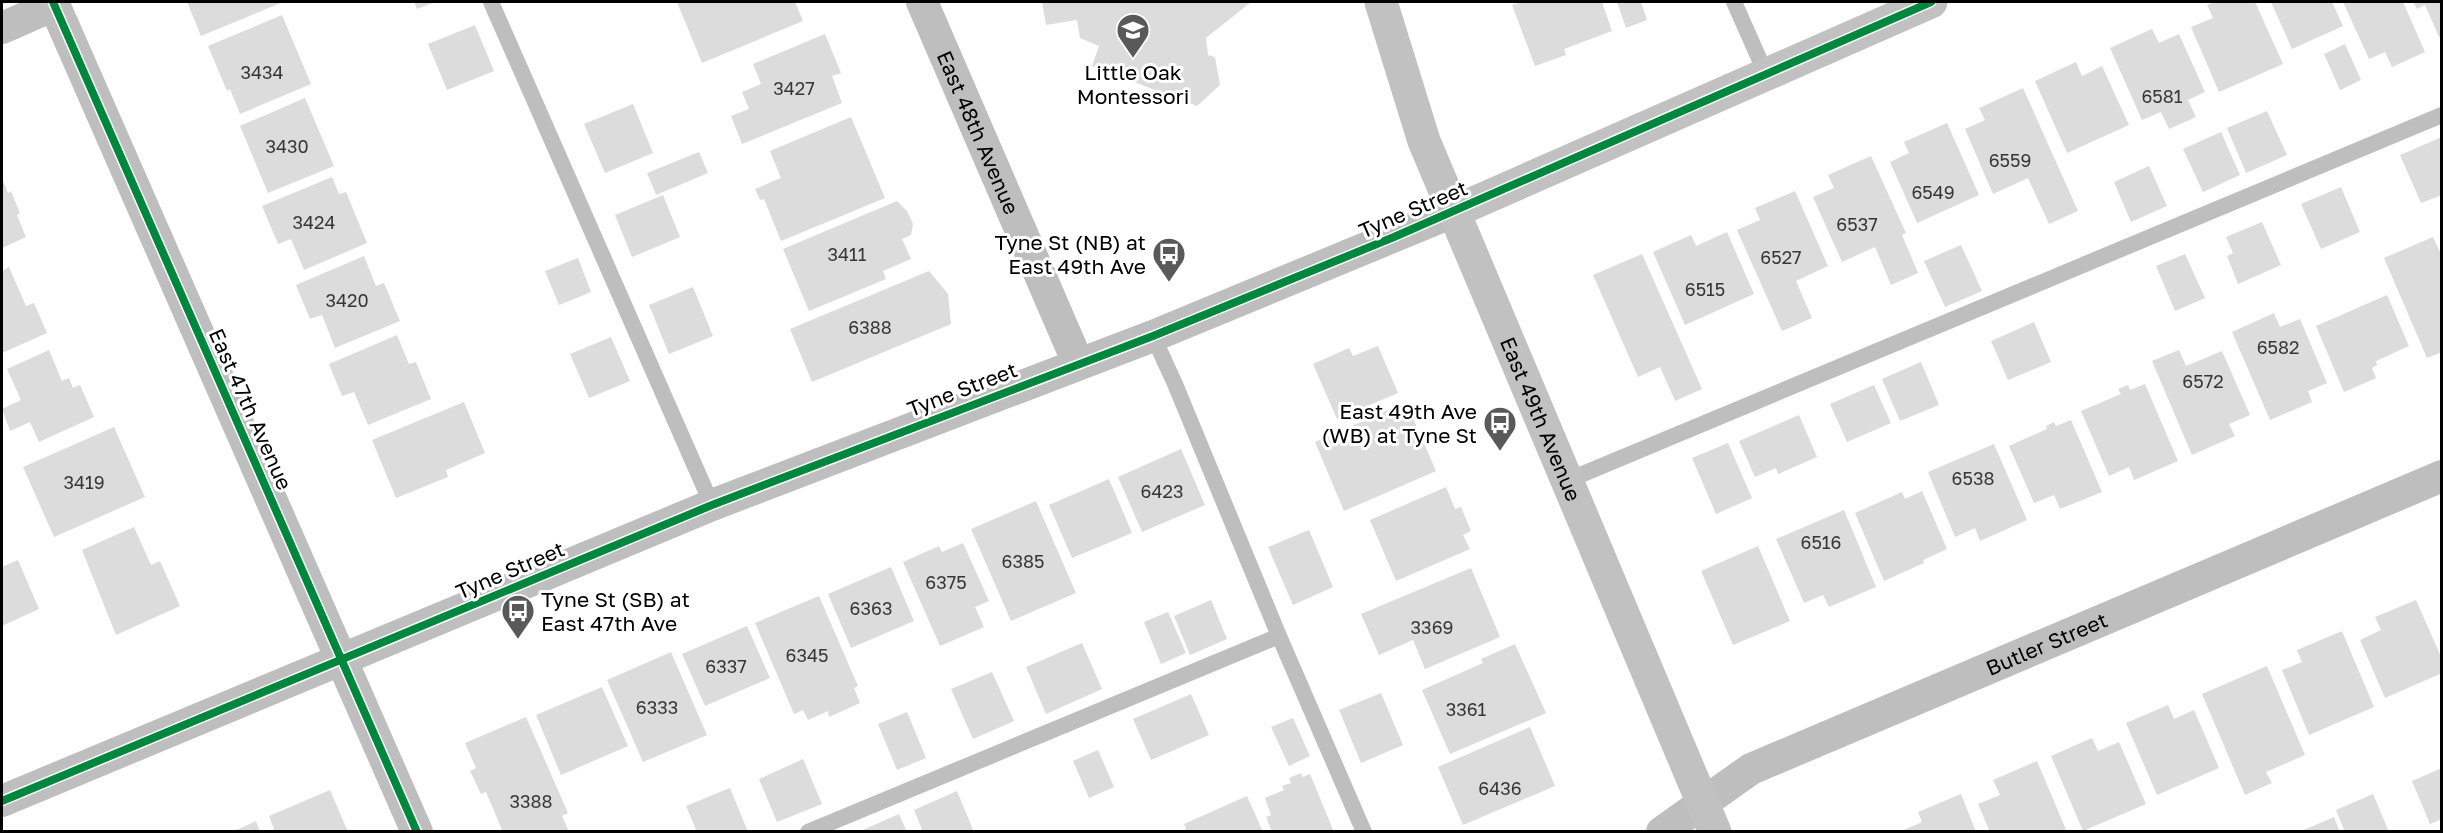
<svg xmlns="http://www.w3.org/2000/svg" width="2443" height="833" viewBox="0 0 2443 833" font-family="'Golos Text',sans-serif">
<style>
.building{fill:#dcdcdc}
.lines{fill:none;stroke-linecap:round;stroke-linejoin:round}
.lane{stroke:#bebebe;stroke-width:16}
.street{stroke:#bebebe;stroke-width:32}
.secondary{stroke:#c1c1c1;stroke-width:33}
.cycleway-casing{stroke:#fff;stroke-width:11}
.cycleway{stroke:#00873e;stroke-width:8}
.labels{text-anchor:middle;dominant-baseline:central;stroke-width:6;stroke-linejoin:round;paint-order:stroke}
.number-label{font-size:18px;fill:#373737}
.poi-label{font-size:21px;fill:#000;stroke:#fff;text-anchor:end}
.street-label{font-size:21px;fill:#000;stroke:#fff}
</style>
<rect width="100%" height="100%" fill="#fff"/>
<!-- building -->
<path class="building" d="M187 2H283L201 36Z
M414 2H435L417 9Z
M677 2H795L803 21 702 63Z
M1042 2H1251L1206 38 1208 55 1215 57 1220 85 1197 106 1092 66 1099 46 1080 38 1077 20 1046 25Z
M1521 2H1602L1612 31 1564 49 1566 55 1535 66 1512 5Z
M1617 2H1641L1647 20 1626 28Z
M2215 2H2255L2283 64 2219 92 2191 27 2213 18 2207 5Z
M2271 2H2332L2343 26 2292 49Z
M2343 2H2403L2425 52 2392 67 2385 52 2369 59Z
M2413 2H2442V36L2439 37 2425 5 2417 9Z
M282 15 311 84 240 114 230 89 227 91 208 46Z
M475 25 494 71 447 90 428 44Z
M2152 29 2159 43 2179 34 2205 92 2188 100 2196 117 2169 129 2161 112 2142 120 2110 48Z
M825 34 841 73 832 76 842 103 742 144 731 116 749 109 742 92 761 84 753 64Z
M2345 44 2361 80 2340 90 2324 54Z
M2076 62 2082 76 2102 66 2129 125 2067 153 2035 81Z
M2023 88 2078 211 2049 224 2028 178 1993 194 1965 129 1985 120 1979 108Z
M305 98 334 166 268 193 240 126Z
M633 104 653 153 605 173 584 124Z
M2267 111 2287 155 2246 173 2227 128Z
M851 117 885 198 781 241 764 199 760 200 755 189 781 178 770 151Z
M1947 123 1979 195 1917 223 1890 162 1909 153 1904 142Z
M2221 132 2240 175 2203 192 2183 149Z
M2442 137V195L2421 203 2400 155Z
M699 152 708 173 656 195 647 173Z
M1871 156 1906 233 1902 235 1918 273 1891 285 1875 247 1842 262 1813 197 1834 188 1828 175Z
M2149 166 2167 206 2131 222 2114 182Z
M332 177 339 194 346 192 367 243 304 270 291 239 278 244 262 206Z
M2 178 8 193 11 191 20 213 17 215 26 237 2 248Z
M2341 187 2360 232 2321 249 2301 204Z
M1795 191 1828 266 1796 281 1812 318 1782 331 1737 230 1760 220 1755 208Z
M663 195 680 237 632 257 615 215Z
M897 201 907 211 913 224 911 235 902 239 911 259 883 271 886 279 809 311 783 249Z
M2262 222 2281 265 2238 284 2227 256 2233 253 2226 237Z
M1727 232 1754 294 1685 325 1653 252 1691 235 1696 246Z
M2433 237 2442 256V352L2427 358 2384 258Z
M1961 245 1982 291 1945 307 1924 261Z
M1642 254 1702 389 1675 401 1660 367 1638 377 1593 275Z
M2185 254 2205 298 2175 311 2156 266Z
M364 256 376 286 384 283 400 321 335 348 322 315 310 319 296 285Z
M578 258 591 292 559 305 545 271Z
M9 267 26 306 34 303 47 333 2 353V271Z
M929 271 948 294 951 324 812 382 790 329Z
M693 287 713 336 669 354 649 305Z
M2387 295 2409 346 2376 361 2377 365 2372 368 2376 378 2344 392 2316 326Z
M2274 313 2280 327 2300 319 2327 383 2308 391 2312 402 2270 420 2232 332Z
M2034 322 2051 362 2008 380 1991 341Z
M397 335 409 364 416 362 431 399 368 425 354 392 342 396 329 364Z
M611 337 630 381 589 398 570 354Z
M1378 346 1398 393 1337 419 1313 364 1349 348 1353 356Z
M49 350 62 381 69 378 73 388 80 385 94 417 39 442 30 422 10 431 2 409 21 400 7 369Z
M2179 350 2186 366 2222 351 2250 415 2229 424 2235 436 2192 455 2152 361Z
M1921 362 1939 405 1900 421 1882 379Z
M2145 384 2178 461 2134 480 2129 467 2109 476 2081 411 2121 394 2118 389 2128 385 2130 390Z
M1874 385 1891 423 1847 442 1830 404Z
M464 402 485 453 446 470 448 477 396 498 372 440Z
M1406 402 1436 471 1344 511 1315 442Z
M1799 415 1817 457 1778 474 1776 468 1755 477 1739 441Z
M2071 420 2102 492 2060 509 2054 495 2034 503 2009 446 2047 429 2046 426 2054 422 2056 426Z
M114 427 145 497 54 537 23 467Z
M1728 443 1752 498 1716 514 1692 458Z
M1994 444 2027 520 1980 541 1975 528 1955 537 1928 472Z
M1181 449 1205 505 1142 532 1118 477Z
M1109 479 1132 533 1072 558 1049 505Z
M1446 487 1455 509 1461 507 1471 531 1463 535 1470 549 1396 581 1370 520Z
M1922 491 1947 549 1923 560 1924 563 1884 581 1855 513 1902 492 1905 499Z
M1036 501 1076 593 1011 621 971 529Z
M1844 510 1876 587 1829 607 1823 595 1804 603 1776 539Z
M134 527 151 565 160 561 180 606 116 635 82 550Z
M1309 530 1333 587 1293 605 1268 547Z
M963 543 989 601 975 607 984 627 940 646 903 562 939 546 942 552Z
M1758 546 1790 621 1733 645 1701 571Z
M18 560 39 609 2 626V567Z
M891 567 914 621 851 648 828 594Z
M1471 568 1500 637 1425 669 1413 640 1379 655 1361 614Z
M819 596 858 686 854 688 860 703 829 717 828 711 808 720 803 710 794 714 755 623Z
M1211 600 1227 639 1190 655 1174 616Z
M2416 600 2442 659V673L2385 698 2360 640 2381 630 2375 617Z
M1168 612 1186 653 1161 664 1144 622Z
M747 626 770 678 705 706 682 654Z
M2342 631 2374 707 2309 735 2282 670 2302 662 2297 650Z
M1082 643 1102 689 1046 714 1026 667Z
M1515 644 1546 713 1450 754 1422 690 1483 663 1481 659Z
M671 652 707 735 643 762 607 680Z
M2267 666 2305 755 2266 772 2272 783 2245 795 2202 694Z
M992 672 1014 721 973 739 951 689Z
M602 687 628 746 561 775 536 715Z
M1381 693 1403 745 1361 763 1339 710Z
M1191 694 1209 735 1151 760 1133 719Z
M2168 705 2174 719 2194 710 2219 768 2157 795 2126 723Z
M907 712 926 758 897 770 878 724Z
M526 717 568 813 562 816 569 832H503L486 792 481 794 470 771 476 768 465 743Z
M1293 718 1310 756 1289 766 1271 727Z
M1530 727 1555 786 1463 825 1438 767Z
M2092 738 2098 751 2119 742 2146 804 2083 831 2051 756Z
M1098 750 1114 787 1089 798 1073 761Z
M803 759 822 804 777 822 759 779Z
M2037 761 2067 832H1990L1978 804 2000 795 1993 780Z
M2442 768V819L2430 824 2412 781Z
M1301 773 1303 777 1310 774 1334 832H1272L1266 817 1271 815 1265 798 1284 790 1282 786 1291 783 1289 778Z
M730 788 748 832H697L686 806Z
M330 790 348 832H275L269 816Z
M957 791 974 832H923L914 810Z
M1961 794 1976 832H1899L1922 822 1918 812Z
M2373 794 2389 832H2345L2336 810Z
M1247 796 1263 832H1187L1184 824Z
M899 814 907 832H858Z
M2334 817 2340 832H2299Z
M256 821 260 832H232Z"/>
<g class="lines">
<!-- lane -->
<path class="lane" d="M491 2 712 505
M1734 2 1766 74
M1153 336 1175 384 1279 636 1364 832
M1566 481 2442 115
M808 832 1279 636"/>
<!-- street -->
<g class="street">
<path d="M53 2 417 832"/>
<path id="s1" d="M922 2 1078 363"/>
<path d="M2 28 54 5"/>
<path d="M2 801 712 505 1153 336 1453 212"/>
<path id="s2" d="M1662 832 1751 769 2442 476"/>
</g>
<!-- secondary -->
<g class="secondary">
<path id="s3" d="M1381 2 1424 141 1715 832"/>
<path d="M1453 212 1931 2"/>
</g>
<!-- cycleway casing -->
<g class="cycleway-casing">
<path id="cycleway" d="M53 2 417 832
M2 801 712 505 1153 336 1394 237 1931 2"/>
</g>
<!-- cycleway -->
<use href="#cycleway" class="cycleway"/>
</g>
<!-- icons -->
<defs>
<g id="school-pin" transform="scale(1.725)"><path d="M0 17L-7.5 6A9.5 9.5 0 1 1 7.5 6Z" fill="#595959" stroke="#fff"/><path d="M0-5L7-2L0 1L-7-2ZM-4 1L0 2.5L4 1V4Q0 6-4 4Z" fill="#fff"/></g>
<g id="bus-pin" transform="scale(1.725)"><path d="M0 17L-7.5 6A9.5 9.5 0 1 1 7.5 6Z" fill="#595959" stroke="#fff"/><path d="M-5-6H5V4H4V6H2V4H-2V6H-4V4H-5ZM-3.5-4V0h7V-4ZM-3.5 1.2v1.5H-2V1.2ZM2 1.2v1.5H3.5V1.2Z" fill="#fff"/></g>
</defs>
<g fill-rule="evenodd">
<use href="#school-pin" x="1133" y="30"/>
<use href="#bus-pin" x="1169" y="254"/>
<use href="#bus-pin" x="1500" y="423"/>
<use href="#bus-pin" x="518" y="611"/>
</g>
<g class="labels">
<!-- number labels -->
<g class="number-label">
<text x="262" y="72">3434</text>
<text x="794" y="88">3427</text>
<text x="2162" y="96">6581</text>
<text x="287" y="146">3430</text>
<text x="2010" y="160">6559</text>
<text x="1933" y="192">6549</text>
<text x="314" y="222">3424</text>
<text x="1857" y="224">6537</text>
<text x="847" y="254">3411</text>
<text x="1781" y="257">6527</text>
<text x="1705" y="289">6515</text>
<text x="347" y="300">3420</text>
<text x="870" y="327">6388</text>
<text x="2278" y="347">6582</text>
<text x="2203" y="381">6572</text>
<text x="1973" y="478">6538</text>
<text x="84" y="482">3419</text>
<text x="1162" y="491">6423</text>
<text x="1821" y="542">6516</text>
<text x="1023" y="561">6385</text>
<text x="946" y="582">6375</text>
<text x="871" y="608">6363</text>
<text x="1432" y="627">3369</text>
<text x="807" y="655">6345</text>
<text x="726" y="666">6337</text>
<text x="657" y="707">6333</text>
<text x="1466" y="709">3361</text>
<text x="1500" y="788">6436</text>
<text x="531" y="801">3388</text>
</g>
<!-- poi labels -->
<g class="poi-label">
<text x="1133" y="72" text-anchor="middle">Little Oak<tspan x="1133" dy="24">Montessori</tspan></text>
<text x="1146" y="242">Tyne St (NB) at<tspan x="1146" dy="24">East 49th Ave</tspan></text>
<text x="1477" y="411">East 49th Ave<tspan x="1477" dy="24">(WB) at Tyne St</tspan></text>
<text x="541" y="599" text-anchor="start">Tyne St (SB) at<tspan x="541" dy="24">East 47th Ave</tspan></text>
</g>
<!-- street labels -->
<g class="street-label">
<text stroke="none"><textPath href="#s1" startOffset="142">East 48th Avenue</textPath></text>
<text transform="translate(1413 209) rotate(-23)">Tyne Street</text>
<text transform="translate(962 389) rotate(-21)">Tyne Street</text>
<text transform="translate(251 409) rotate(66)">East 47th Avenue</text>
<text stroke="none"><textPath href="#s3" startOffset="447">East 49th Avenue</textPath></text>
<text transform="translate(510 570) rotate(-23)">Tyne Street</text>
<text stroke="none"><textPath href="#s2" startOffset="430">Butler Street</textPath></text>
</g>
</g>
<!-- border -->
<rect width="2443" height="833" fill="none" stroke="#000000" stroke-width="6"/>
</svg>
